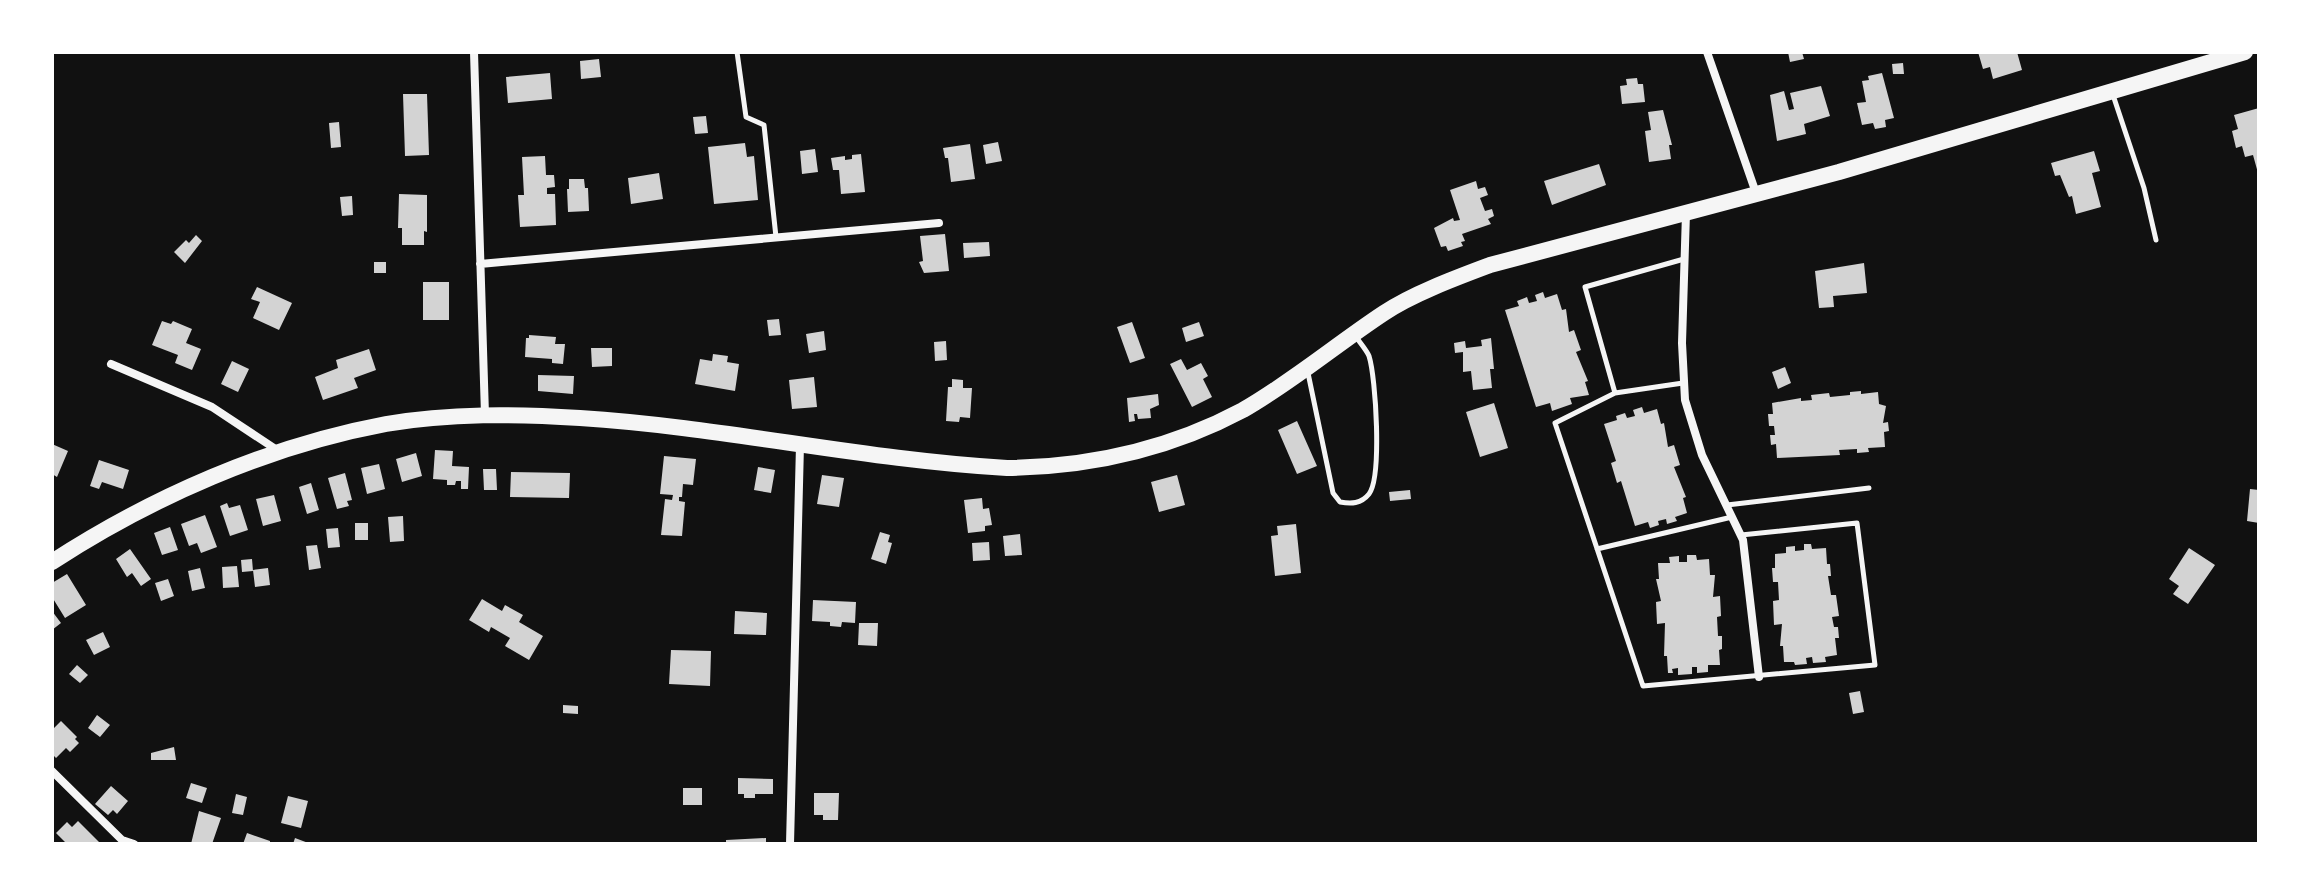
<svg xmlns="http://www.w3.org/2000/svg" width="2311" height="896" viewBox="0 0 2311 896" font-family="'Crimson Pro',serif">
<style>
.building{fill:#d3d3d3}
.lines{fill:none;stroke-linecap:round;stroke-linejoin:round}
.service{stroke:#f5f5f5;stroke-width:5}
.minor{stroke:#f5f5f5;stroke-width:8}
.secondary{stroke:#f5f5f5;stroke-width:16}
</style>
<rect width="100%" height="100%" fill="#111"/>
<!-- building -->
<path class="building" d="M1788 52H1802L1804 59 1790 62Z
M1978 52H2017L2022 70 1993 79 1990 67 1983 69Z
M599 59 601 77 581 79 580 61Z
M1903 63 1904 74H1893L1892 64Z
M550 73 552 99 508 103 506 77Z
M1882 73 1894 118 1885 120 1886 127 1875 129 1873 123 1862 125 1857 103 1866 102 1862 81 1869 80 1868 76Z
M1637 78 1638 84H1643L1645 102 1622 104 1620 86 1627 85 1626 79Z
M1821 86 1830 116 1804 124 1806 134 1777 141 1770 95 1784 91 1789 110 1794 109 1790 93Z
M403 94H427L429 155 405 156Z
M2259 108V173H2258L2253 155 2245 157 2242 146 2236 148 2232 131 2238 129 2234 115Z
M1663 110 1672 145H1669L1671 159 1649 162 1645 131 1651 130 1648 112Z
M706 116 708 133 695 134 693 117Z
M339 122 341 147 331 148 329 123Z
M998 142 1002 161 986 164 983 145Z
M745 143 747 157 754 156 758 200 714 204 708 147Z
M970 144 975 179 951 182 948 158H945L943 148Z
M815 149 818 172 802 174 800 151Z
M2094 151 2100 171 2092 173 2101 207 2076 214 2072 196 2069 197 2060 175 2055 176 2051 163Z
M861 154 865 192 841 194 839 170H833L831 158 845 156V160L852 159V155Z
M545 156 546 175H554L555 187 547 188V194H555L556 225 520 227 518 195H524L522 157Z
M1599 164 1606 185 1552 205 1544 181Z
M659 173 663 199 631 204 628 178Z
M569 179H584L585 188H588L589 211 568 212 567 189H569Z
M1476 181 1478 189 1485 187 1488 195 1480 198 1485 211 1492 209 1494 216 1488 219 1491 224 1462 234 1465 241 1461 242 1463 246 1448 251 1446 246 1441 247 1434 228 1453 218 1454 221 1460 220 1450 190Z
M399 194 427 195V232L424 231V245H402V228H398Z
M352 196 353 215 342 216 340 197Z
M945 234 949 271 924 273 919 262 923 261 920 236Z
M196 235 202 241 185 263 174 252 186 240 189 243Z
M989 242 990 256 964 258 963 243Z
M374 262H386V273H374Z
M1864 263 1867 293 1833 296 1834 307 1819 308 1815 271Z
M423 282H449V320H423Z
M257 287 292 303 279 330 253 318 260 302 251 299Z
M1543 292 1545 298 1557 294 1562 310 1566 309 1569 332 1574 330 1581 350 1576 352 1588 381 1585 382 1589 395 1570 398 1572 404 1552 411 1550 403 1536 407 1505 310 1519 306 1517 301 1527 297 1529 303 1537 301 1535 295Z
M779 319 781 335 769 336 767 320Z
M162 321 171 324 173 321 192 329 186 343 201 349 192 370 175 363 178 355 152 345Z
M1132 322 1145 358 1130 363 1117 327Z
M1199 322 1204 336 1186 342 1182 328Z
M824 331 826 350 809 353 806 334Z
M529 335 556 337 555 344H565L563 364 552 363V359L525 357 526 338H529Z
M1491 338 1494 369H1490L1492 388 1473 390 1471 371 1463 372V352L1455 353 1454 343 1465 341 1466 348 1482 346 1481 340Z
M946 341 947 360 935 361 934 342Z
M591 348H612V366L592 367Z
M369 349 376 370 354 378 358 388 323 400 315 377 338 368 336 360Z
M713 354 728 356 727 362 739 364 735 391 695 384 700 359 712 361Z
M1181 359 1187 370 1201 363 1208 376 1203 379 1212 397 1192 407 1170 364Z
M232 361 249 369 238 392 221 384Z
M1785 367 1791 383 1778 389 1772 372Z
M538 375 574 376 573 394 538 391Z
M814 377 817 407 792 409 789 380Z
M952 379 963 380V388H972L970 418 960 417 959 422 946 421 948 387H952Z
M1861 391V394L1878 392 1879 404 1886 406 1883 423 1888 422 1889 431 1884 432 1885 447 1868 448 1869 452 1857 453V449L1839 450 1840 455 1777 458 1776 444 1771 445 1770 435H1775L1774 426H1769L1768 414H1773L1772 403 1801 398V401L1812 400 1811 395 1829 393 1830 397 1850 395V392Z
M1158 394 1159 405 1150 409 1151 418 1138 419 1137 414H1134L1135 421 1129 422 1127 398Z
M1494 403 1508 448 1480 457 1466 412Z
M1642 407 1644 413 1657 409 1661 424 1664 423 1668 447 1674 445 1680 465 1674 467 1686 497 1683 498 1687 513 1675 517 1677 521 1667 524 1666 519 1658 521 1659 525 1650 528 1648 522 1635 526 1621 481 1617 483 1611 463 1616 461 1604 424 1617 420 1616 416 1625 413 1627 418 1635 416 1633 410Z
M1297 421 1317 466 1297 474 1278 430Z
M52 444 68 451 57 477 52 474Z
M435 450 453 451 452 466 469 467 468 489H461V481H456L455 485H447V480L433 479Z
M416 453 422 476 402 482 396 459Z
M664 456 696 459 693 485 683 484 682 497H679V501L685 502 682 536 661 535 665 499 672 500 673 495 660 494Z
M99 460 129 470 123 489 102 482 99 489 90 486Z
M379 464 385 489 367 494 361 468Z
M758 467 775 470 771 493 754 490Z
M483 469H496L497 490H484Z
M511 472 570 473 569 498 510 497Z
M345 473 352 500 347 501 349 506 337 509 328 478Z
M822 475 844 478 839 507 817 504Z
M1177 475 1185 505 1159 512 1151 482Z
M311 483 319 510 307 514 299 487Z
M2250 489 2259 490V523L2247 521Z
M1410 490 1411 499 1390 501 1389 492Z
M274 495 281 521 263 526 256 499Z
M982 498 983 509 989 508 992 525 985 526V531L968 533 964 500Z
M227 503 229 508 240 505 248 530 230 536 220 506Z
M205 515 217 547 201 553 197 543 189 546 181 524Z
M403 516 404 541 390 542 388 517Z
M355 523H368V540H355Z
M1296 524 1301 573 1275 576 1271 536 1278 535 1277 526Z
M170 527 178 550 162 555 154 533Z
M338 528 340 547 328 548 326 529Z
M880 532 890 535 888 542 892 543 886 564 871 559Z
M1020 534 1022 555 1005 556 1003 536Z
M989 542 990 560 973 561 972 543Z
M1804 544H1811L1812 549 1826 548 1827 564H1830L1831 576H1828L1831 595H1836L1839 616 1832 617 1834 627H1838L1839 638H1835L1837 655 1825 657 1826 662 1813 663 1812 657 1806 658 1807 664 1795 665 1794 662H1784L1783 646H1780L1782 624 1774 625 1773 601 1779 600 1778 582H1773L1772 568H1775V554L1786 553V547L1795 546V551L1804 550Z
M317 545 321 568 309 570 306 546Z
M2189 548 2215 565 2188 604 2173 594 2179 586 2169 579Z
M130 549 151 579 141 586 132 573 127 577 116 559Z
M1687 555H1696L1697 560 1709 559 1710 575H1715L1713 597 1720 596 1721 616 1717 617 1718 636H1722V649L1719 650 1720 665H1708V672L1697 673V667H1692V674L1678 675V668L1672 669 1673 673H1668L1667 656H1664L1665 623 1657 624 1656 602 1661 601 1656 579H1659L1658 563H1670L1669 557 1679 556V562H1687Z
M252 559 253 571 242 572 241 560Z
M237 566 239 587 223 588 222 567Z
M200 568 205 588 192 591 188 571Z
M268 568 270 585 255 587 253 570Z
M67 574 86 605 65 618 52 597V583Z
M168 579 174 596 161 601 155 583Z
M482 599 502 611 505 605 523 615 519 622 543 636 529 660 505 646 510 638 491 627 489 632 469 620Z
M813 600 856 602 855 623 842 622 841 627 830 626V622L812 621Z
M52 611 61 623 52 630Z
M735 611 767 613 766 635 734 634Z
M859 623H878L877 646 858 645Z
M103 632 110 647 94 655 86 640Z
M671 650 711 651 710 686 669 684Z
M77 665 88 675 80 683 69 674Z
M1860 691 1864 712 1853 714 1849 693Z
M563 705 578 706V714L563 713Z
M97 715 110 725 100 737 88 728Z
M61 721 77 737 75 739 79 743 70 752 66 748 56 758 54 756 52 758V730Z
M174 747 176 760H151V753Z
M738 778 773 779V794H755V798H744V794H738Z
M191 783 207 788 202 803 186 798Z
M111 786 128 801 117 814 113 810 108 815 95 804Z
M683 788H702V805H683Z
M814 793H839L838 820H823V815H814Z
M236 794 247 797 243 815 232 813Z
M288 796 308 801 301 828 281 823Z
M199 811 221 818 212 844H191Z
M78 821 101 844H67L56 833 67 822 72 827Z
M247 833 270 841V844H243Z
M295 838 311 844H293Z
M766 838V844H726V840Z"/>
<g class="lines">
<!-- service -->
<path class="service" d="M737 52 746 117 764 125 776 237
M2113 95 2144 188 2156 240
M1684 259 1585 287 1615 393 1555 423 1643 686 1875 665 1857 523 1741 535
M1308 373 1333 493 1340 502C1351 504 1361 504 1369 494 1382 477 1376 378 1369 356 1366 349 1359 342 1355 335
M1615 393 1683 383
M1727 505 1869 488
M1597 549 1732 517"/>
<!-- minor -->
<path class="minor" d="M474 52 485 415
M1707 52 1756 193
M1686 213 1682 343 1685 400 1702 455 1743 540 1759 677
M480 264 939 223
M111 364 212 407 280 452
M52 771 122 840 134 844
M790 844 800 445"/>
<!-- secondary -->
<path class="secondary" d="M52 562C152 497 268 446 386 424 450 413 516 414 580 418 723 427 864 460 1007 468 1089 467 1170 449 1243 410 1292 382 1337 344 1384 313 1412 294 1458 277 1490 265L1839 172 2245 52"/>
</g>
<!-- border -->
<rect width="2311" height="896" fill="none" stroke="#ffffff" stroke-width="108"/>
</svg>
